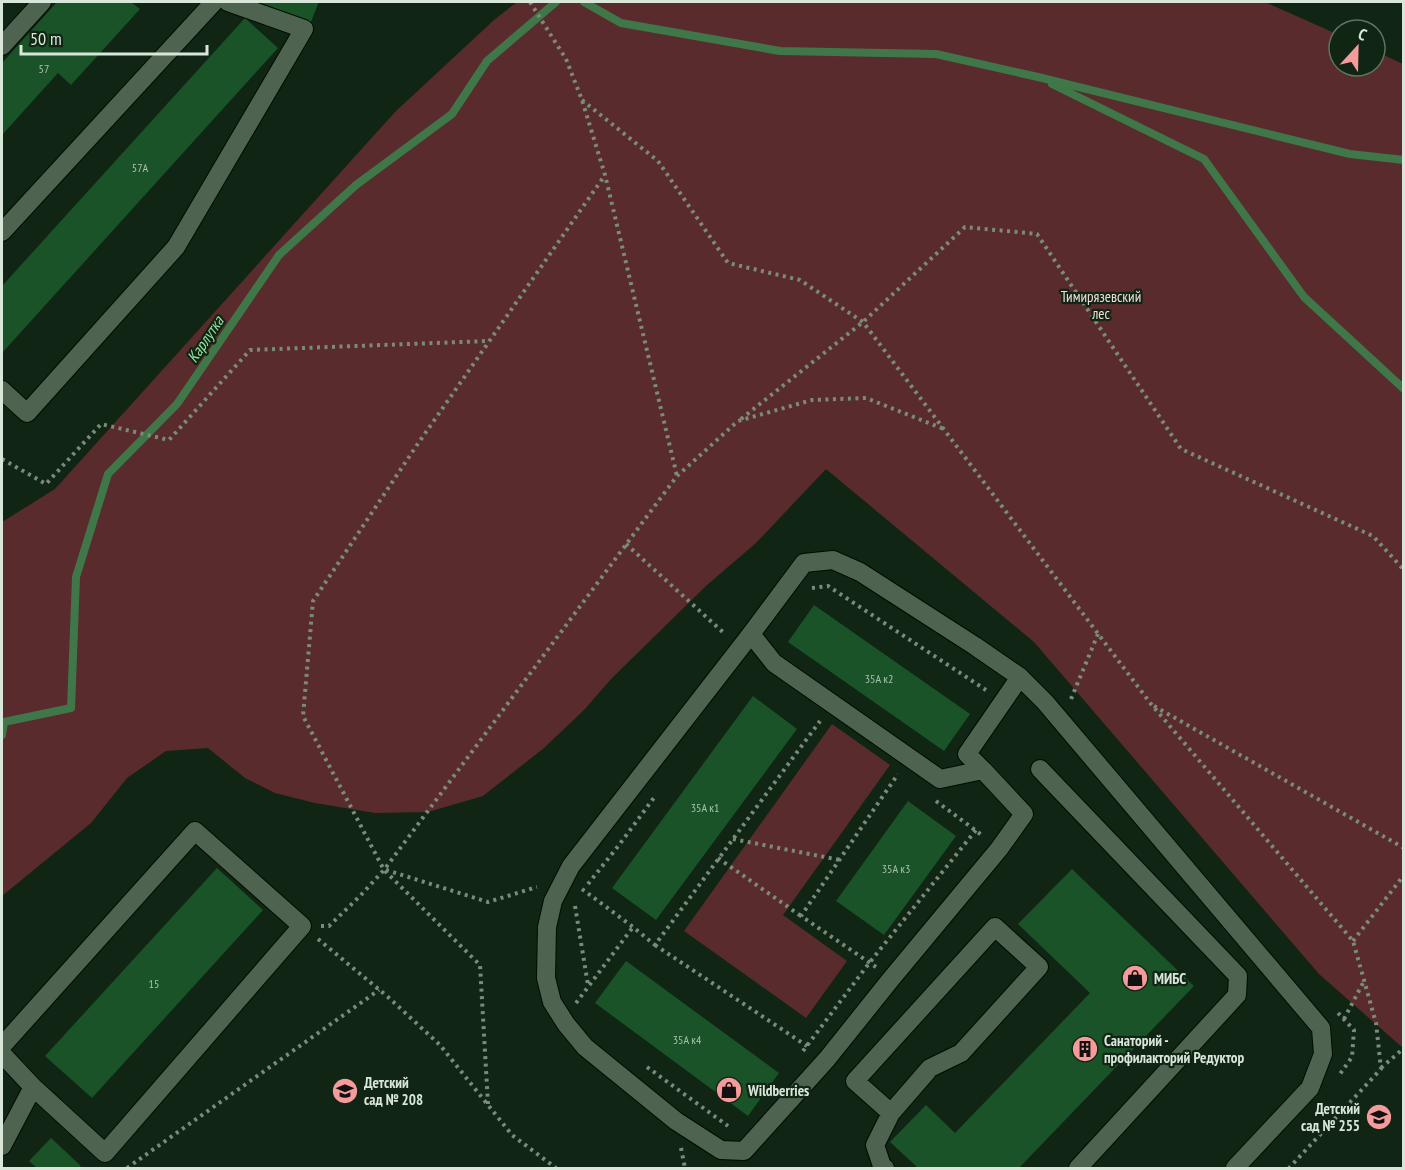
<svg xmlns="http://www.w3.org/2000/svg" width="1405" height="1170" viewBox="0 0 1405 1170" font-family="'PT Sans Narrow',sans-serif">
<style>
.green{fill:#592b2c}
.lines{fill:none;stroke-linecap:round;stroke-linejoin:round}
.stream{stroke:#3f7749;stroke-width:8}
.building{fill:#195327}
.minor-casing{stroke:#000d02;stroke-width:20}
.path{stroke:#7a8b7c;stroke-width:4;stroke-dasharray:3 4.5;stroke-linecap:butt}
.minor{stroke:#4e6450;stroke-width:18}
.labels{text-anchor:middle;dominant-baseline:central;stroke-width:4.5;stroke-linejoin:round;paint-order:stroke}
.number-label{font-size:12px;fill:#a9c1ad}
.park-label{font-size:15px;fill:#f1dbda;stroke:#102514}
.poi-label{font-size:15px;font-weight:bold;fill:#d9e6da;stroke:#102514;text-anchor:start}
.water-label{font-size:16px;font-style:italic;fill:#93e4a0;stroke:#102514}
</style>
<rect width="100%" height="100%" fill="#102514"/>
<!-- green -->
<path class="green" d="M517 2H1265L1339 35V66H1375V51L1403 64V1048L1319 974 1034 642 826 469 756 543 707 585 611 679 584 710 544 748 483 796 428 812 375 813 315 803 275 793 245 778 208 748 166 751 127 778 91 823 2 896V522L55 489 395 112 494 20Z
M832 724 890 765 783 915 847 961 806 1018 684 931Z"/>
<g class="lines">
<!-- stream -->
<path class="stream" d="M584 2 621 23 780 51 936 54 1038 77 1350 154 1404 160
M1052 84 1204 159 1304 297 1404 389
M2 735 4 722 71 708 76 577 108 474 177 404 279 255 356 185 452 114 487 61 556 2"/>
</g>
<!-- building -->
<path class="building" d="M57 2H81L82 3 84 2H131L140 9 71 85 58 73 2 135V63Z
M253 2H319L310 24Z
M245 18 278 48 2 353V286Z
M814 605 970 714 944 751 788 642Z
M753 696 797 729 656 920 612 888Z
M908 801 956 836 884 935 836 901Z
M217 868 263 910 92 1098 45 1056Z
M1072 869 1194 986 1019 1168H918L890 1142 926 1105 955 1133 1090 993 1018 924Z
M626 961 779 1073 748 1116 595 1003Z
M51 1138 81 1166 78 1168H37L29 1161Z"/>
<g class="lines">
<!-- minor casing -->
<g class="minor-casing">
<path id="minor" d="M2 46 42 2
M2 232 214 2
M2 390 27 413 176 247 304 29 228 2
M751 634 774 663 940 779 983 770
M1020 677 967 754 983 770 1024 814 999 849 891 979 827 1059 744 1151 721 1150 676 1121 585 1047 566 1024 552 1002 546 978 547 927 553 901 571 866 751 634 804 563 833 560 860 572 975 646 1020 677 1045 702 1321 1028 1323 1054 1310 1088 1235 1168
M1040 769 1238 976 1237 995 1078 1168
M2 1046 195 831 302 926 105 1153 33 1087 2 1146
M2 1054 33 1087
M885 1168 882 1166 875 1145 891 1113 930 1068 961 1053 1039 967 995 927 855 1081 891 1113"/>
</g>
<!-- path -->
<path class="path" d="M530 2 566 59 582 100 605 175 677 476
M582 100 658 161 728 263 800 280 863 322 1151 704 1353 941 1376 1023 1381 1069 1289 1168
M741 419 863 322 965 227 1037 234 1181 449 1373 536 1404 570
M2 459 46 484 101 424 169 440 250 350 488 341
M626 544 725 634
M812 588 828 586 986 690
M1071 699 1098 634
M1154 706 1404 848
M936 801 983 836
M733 839 840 860
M718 858 801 916
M386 870 488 902 537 887
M588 884 619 845 656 795
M582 889 633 927 655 945 820 721
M575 906 588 985
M321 926H329L360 896 384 870 677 476 738 421 812 400 866 398 944 429
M318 939 388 997 440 1045 512 1135 556 1168
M1353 941 1404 875
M655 945 807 1046
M876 967 801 916 898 774
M576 1003 633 927
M1338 1013 1354 1030 1352 1057 1340 1074
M1344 1019 1364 981
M803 1051 870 962 976 830
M647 1067 728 1126
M1381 1068 1404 1048
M488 1104 480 965 384 870 303 716 313 601 417 445 605 175
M681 1148 685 1168
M127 1168 379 990"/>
<!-- minor -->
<use href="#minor" class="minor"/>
</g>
<!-- icons -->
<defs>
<g id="shop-disc" transform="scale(1.35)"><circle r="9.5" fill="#f59b9b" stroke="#102514"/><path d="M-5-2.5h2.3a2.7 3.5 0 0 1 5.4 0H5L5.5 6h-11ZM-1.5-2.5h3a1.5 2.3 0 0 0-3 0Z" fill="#111"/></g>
<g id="building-disc" transform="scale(1.35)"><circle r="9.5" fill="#f59b9b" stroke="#102514"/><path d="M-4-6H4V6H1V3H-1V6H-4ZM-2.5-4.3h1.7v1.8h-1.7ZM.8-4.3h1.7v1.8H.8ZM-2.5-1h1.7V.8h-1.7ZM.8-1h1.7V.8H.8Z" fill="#111"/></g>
<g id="school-disc" transform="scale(1.35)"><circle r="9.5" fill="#f59b9b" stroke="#102514"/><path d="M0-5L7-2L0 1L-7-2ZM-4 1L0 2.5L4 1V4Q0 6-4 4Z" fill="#111"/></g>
</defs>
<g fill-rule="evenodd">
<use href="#shop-disc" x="1135" y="978"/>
<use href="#building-disc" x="1085" y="1049"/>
<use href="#shop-disc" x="729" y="1090"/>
<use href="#school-disc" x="345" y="1091"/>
<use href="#school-disc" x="1379" y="1117"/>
</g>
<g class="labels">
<!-- number labels -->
<g class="number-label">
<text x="44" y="68">57</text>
<text x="140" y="167">57А</text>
<text x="879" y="678">35А к2</text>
<text x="705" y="807">35А к1</text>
<text x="896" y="868">35А к3</text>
<text x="154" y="983">15</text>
<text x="687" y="1039">35А к4</text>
</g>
<!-- park labels -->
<g class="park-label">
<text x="1101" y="296">Тимирязевский<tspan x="1101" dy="17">лес</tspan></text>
</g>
<!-- poi labels -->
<g class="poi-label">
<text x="1154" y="978">МИБС</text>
<text x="1104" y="1040">Санаторий -<tspan x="1104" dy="17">профилакторий Редуктор</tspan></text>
<text x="364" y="1082">Детский<tspan x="364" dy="17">сад № 208</tspan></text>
<text x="748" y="1090">Wildberries</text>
<text x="1360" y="1108" text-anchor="end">Детский<tspan x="1360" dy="17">сад № 255</tspan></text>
</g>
<!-- water labels -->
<g class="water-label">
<text transform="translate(205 339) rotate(-56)">Карлутка</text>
</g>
</g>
<!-- border -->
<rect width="1405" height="1170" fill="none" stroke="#d9e6da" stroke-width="6"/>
<!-- north arrow -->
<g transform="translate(1357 48) rotate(22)"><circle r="28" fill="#102514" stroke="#607263" stroke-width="1.5"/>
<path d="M0-4.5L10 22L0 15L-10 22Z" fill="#f59b9b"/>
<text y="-9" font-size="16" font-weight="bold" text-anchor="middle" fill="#d9e6da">С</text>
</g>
<!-- scale -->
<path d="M21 45v9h186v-9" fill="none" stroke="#d9e6da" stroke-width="3"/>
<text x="30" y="45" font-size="18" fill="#d9e6da" stroke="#102514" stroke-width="4.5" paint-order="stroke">50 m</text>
</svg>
